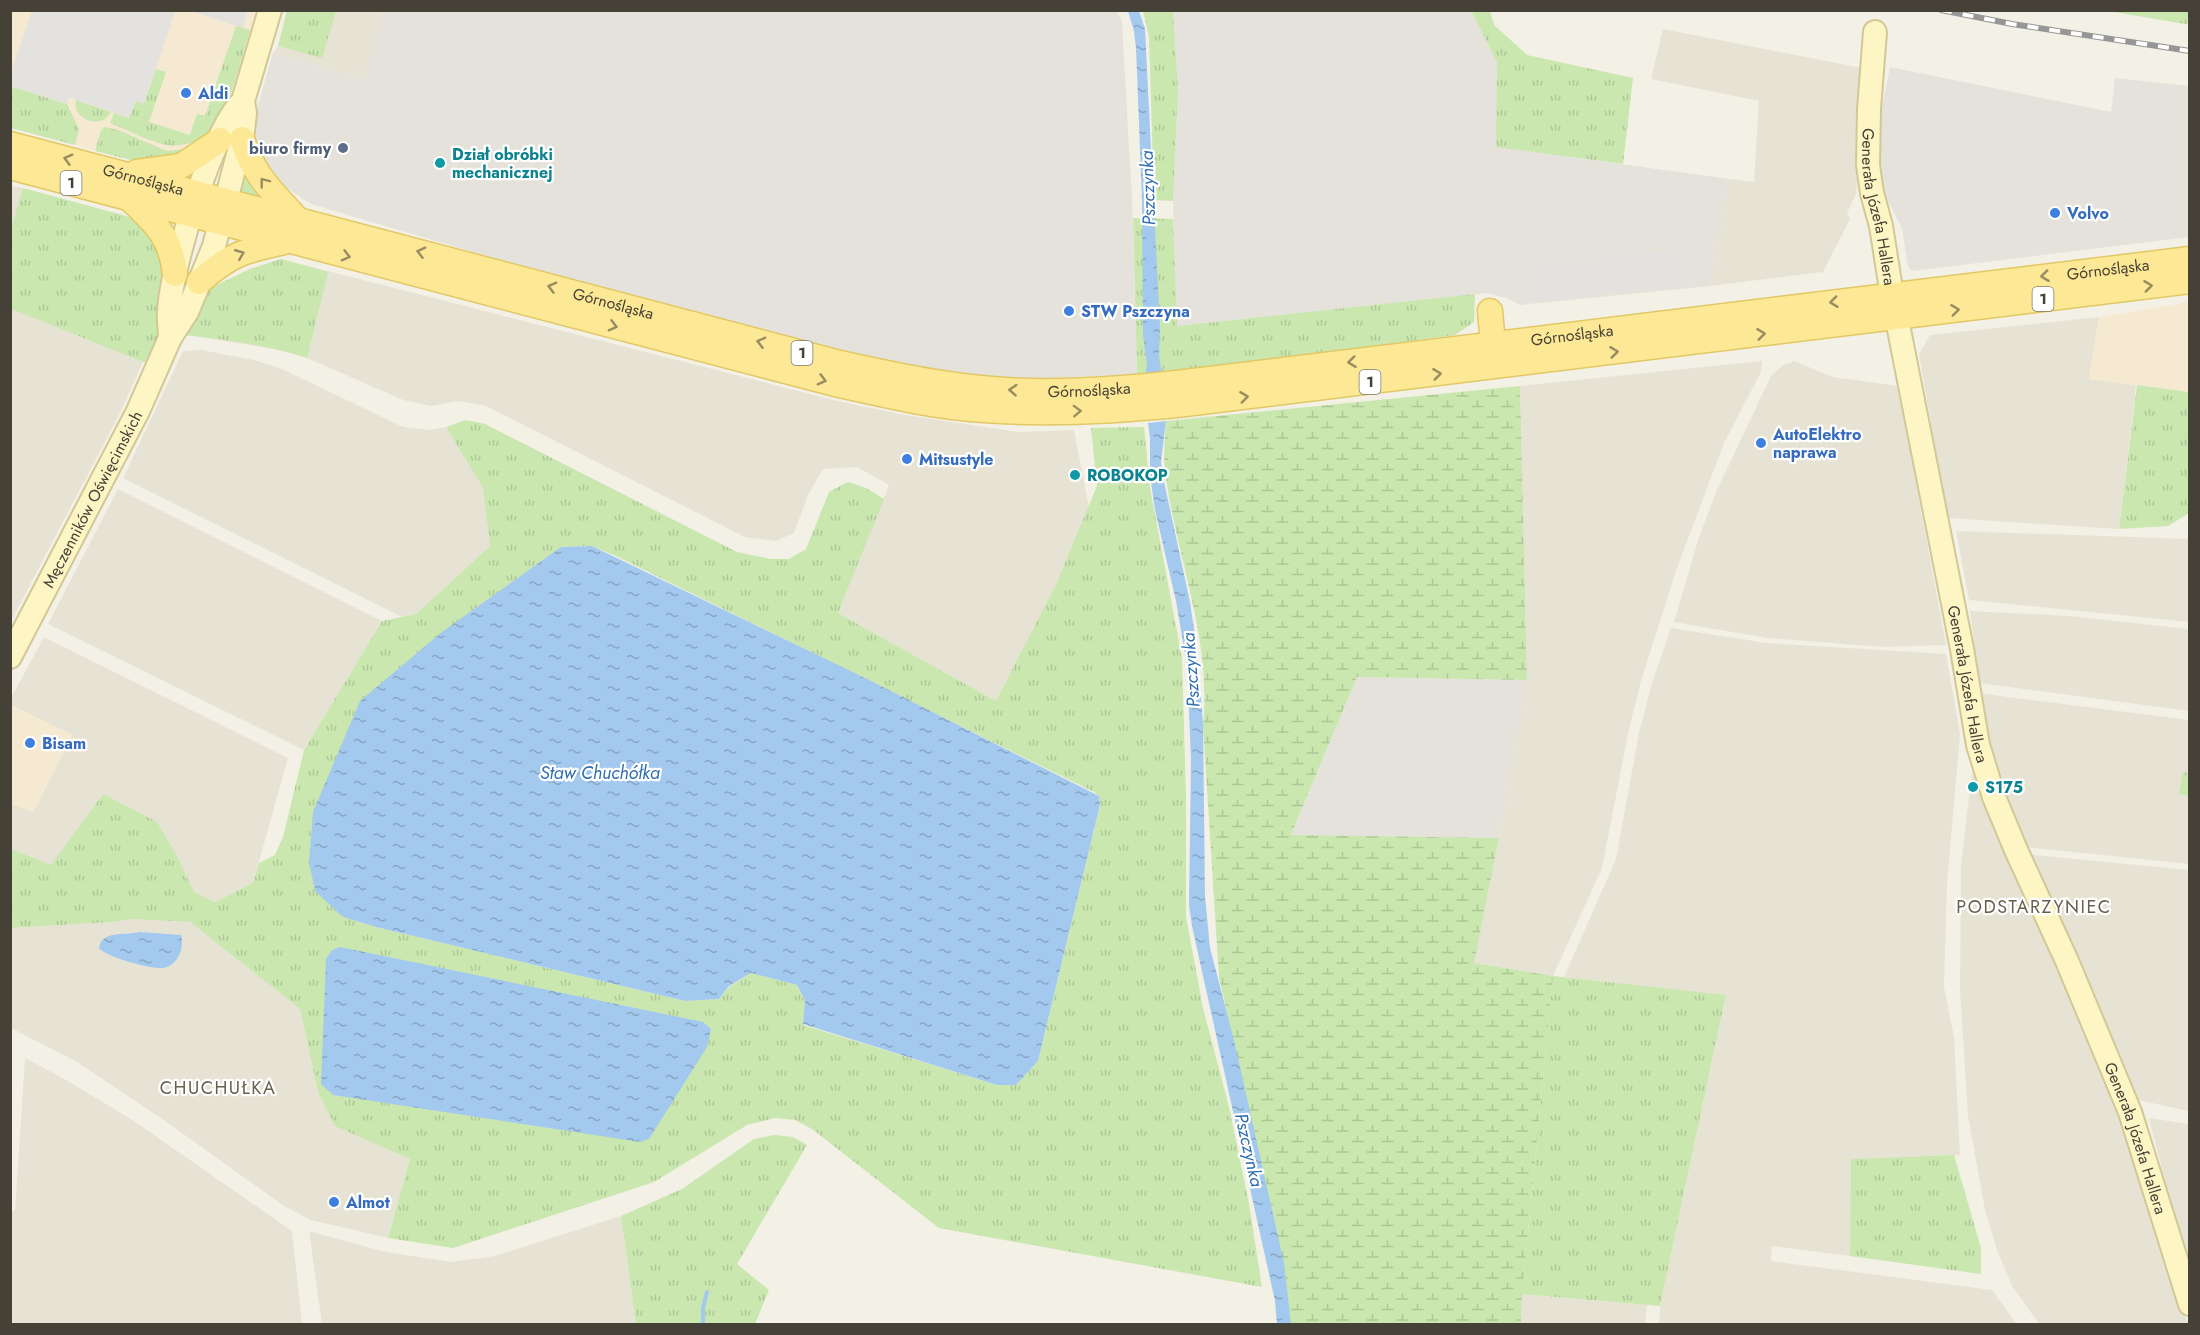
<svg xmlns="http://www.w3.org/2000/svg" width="2200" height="1335" viewBox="0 0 2200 1335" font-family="Jost,sans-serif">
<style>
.residential{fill:#e7e3d4}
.commercial{fill:#f5e9d1}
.industrial{fill:#e5e2db}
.grass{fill:url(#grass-tufts);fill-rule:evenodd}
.wetland{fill:url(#wetland-marsh)}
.parking{fill:#e4e2de}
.water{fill:url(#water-ripples)}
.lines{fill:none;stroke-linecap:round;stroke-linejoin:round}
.stream{stroke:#a3c9ef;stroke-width:4}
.secondary-casing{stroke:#d2c897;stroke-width:26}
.primary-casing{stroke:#e2c865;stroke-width:27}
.secondary{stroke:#fef5c5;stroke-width:22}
.primary{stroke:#fde995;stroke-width:24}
.rail-casing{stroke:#969696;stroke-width:6}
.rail{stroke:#fff;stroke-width:4;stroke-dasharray:11;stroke-linecap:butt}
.oneway{stroke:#988d61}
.shop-dot{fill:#3f7fe0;stroke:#fff;stroke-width:2}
.service-dot{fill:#5c6f8a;stroke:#fff;stroke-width:2}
.culture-dot{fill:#0f9aa8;stroke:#fff;stroke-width:2}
.labels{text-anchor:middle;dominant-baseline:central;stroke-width:4.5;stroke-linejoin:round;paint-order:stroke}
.shield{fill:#fff;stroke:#7e7a72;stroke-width:1.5}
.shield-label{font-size:15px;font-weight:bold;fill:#464136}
.shop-label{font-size:16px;font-weight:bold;fill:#366cbe;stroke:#fff;text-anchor:start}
.service-label{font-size:16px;font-weight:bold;fill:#4e5e75;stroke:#fff;text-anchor:end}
.culture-label{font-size:16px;font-weight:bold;fill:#0d838f;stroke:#fff;text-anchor:start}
.street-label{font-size:16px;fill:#464136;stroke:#fff}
.water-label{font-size:18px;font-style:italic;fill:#306eb0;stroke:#fff}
.neighbourhood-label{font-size:18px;letter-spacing:1.5px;fill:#68604d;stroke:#fff}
</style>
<defs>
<pattern id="grass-tufts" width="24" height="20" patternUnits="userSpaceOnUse" patternTransform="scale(1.5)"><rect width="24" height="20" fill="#c9e7af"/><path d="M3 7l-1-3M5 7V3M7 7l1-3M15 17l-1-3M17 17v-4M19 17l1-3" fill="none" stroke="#aec797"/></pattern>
<pattern id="wetland-marsh" width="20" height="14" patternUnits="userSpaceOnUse" patternTransform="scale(1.5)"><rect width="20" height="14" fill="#c9e7af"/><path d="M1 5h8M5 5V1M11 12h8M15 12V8" fill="none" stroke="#aec797"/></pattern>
<pattern id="water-ripples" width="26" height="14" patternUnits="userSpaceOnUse" patternTransform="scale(1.5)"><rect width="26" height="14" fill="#a3c9ef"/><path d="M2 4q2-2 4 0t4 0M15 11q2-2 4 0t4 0" fill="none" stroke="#87a5c2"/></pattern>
</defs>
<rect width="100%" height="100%" fill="#f3f0e6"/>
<!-- residential -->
<path class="residential" d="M287 11H383L364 79 273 53 278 46Z
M1663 29 1862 68 1856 114 1859 166 1856 194 1847 213 1850 219 1823 272 1710 286 1730 179 1754 182 1759 101 1651 79Z
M11 186 23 188 11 228Z
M281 259 837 401 905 415 1018 432 1074 430 1089 508 1056 584 996 701 838 613 889 485 857 467 823 469 808 495 794 533 776 541 745 537 486 406 458 401 431 406 403 400 307 358 282 350 186 335 250 269Z
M11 309 143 362 120 413 11 621Z
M2099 317 2089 379 2136 385 2119 529 1947 518 1919 354 1930 335Z
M202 350 254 360 282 369 403 427 430 430 446 427 483 488 490 546 416 614 402 617 123 478 183 351Z
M1762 361 1761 372 1724 443 1677 568 1641 681 1629 729 1602 868 1553 976 1474 963 1499 838 1527 680 1520 386Z
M1794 361 1833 377 1898 386 1946 645 1883 647 1767 638 1674 622 1699 537 1717 490 1771 376 1782 366Z
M118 489 382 621 304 750 48 624Z
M1956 531 2189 539V622L1969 600Z
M1970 611 2070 616 2189 629V711L1979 683Z
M1671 628 1766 643 1946 654 1960 734 1947 884 1944 987 1954 1037 1960 1155 1851 1159 1850 1256 1772 1246 1771 1261 1992 1290 2017 1324H1659L1660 1306 1726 996 1564 977 1616 859 1639 733 1652 683Z
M44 637 288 758 253 883 215 902 194 892 176 854 103 794 51 866 11 849V804L33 812 72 735 11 705V698Z
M1977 693 2189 720V773H2183L2180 794 2189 796V864L2025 847 2000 788Z
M1972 773 2074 990 2121 1116 2176 1300 2189 1324H2039L2012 1286 1997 1250 1985 1210 1968 1116 1960 991 1961 864Z
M2025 854 2189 870V1111L2138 1100Z
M131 919 190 922 300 1009 318 1092 383 1146 410 1159 388 1238 311 1220 284 1206 168 1123 77 1062 11 1028V928L112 922Z
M25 1058 61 1077 134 1121 292 1231 302 1324H11V1211H15Z
M2149 1118 2189 1124V1275Z
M621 1216 636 1324H322L309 1231 386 1252 451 1262 495 1256Z
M1522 1294 1647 1305 1645 1324H1521Z"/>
<!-- commercial -->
<path class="commercial" d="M10 11H260L232 101 203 146 139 162 11 128Z
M2189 298V392L2089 379 2099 317 2183 303Z
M10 705 72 735 33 812 11 804Z"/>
<!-- industrial -->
<path class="industrial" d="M1173 10 1471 11 1497 62V147L1730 179 1710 286 1520 305 1506 298 1487 293 1176 326 1173 201 1178 90Z
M383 11H1117L1122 21 1132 200 1137 374 1024 379 957 374 909 366 837 351 578 283 311 204 278 182 263 159 255 135V115L273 53 364 79Z
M1890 67 2111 112 2115 78 2189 86V237L1913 271 1908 267 1902 228 1882 189 1879 123Z
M1357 677 1527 680 1499 838 1291 836Z"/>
<!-- grass -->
<path class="grass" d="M287 11H336L322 58 278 46Z
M1143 11H1173L1178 90 1173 201 1154 200 1149 37Z
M1471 11H1490L1494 25 1527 55 1633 78 1623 164 1496 147 1497 62Z
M2108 11H2189V24H2185Z
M236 26 250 30C240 61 231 109 209 133 200 143 179 147 166 145 147 141 128 130 110 123L114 113 129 118 136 100 144 103 156 69 166 72 149 122 190 135 197 114 205 116Z
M13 87 67 104 79 129 75 145 11 128 10 94Z
M76 100 111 112C103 130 71 120 76 100Z
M104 127 118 130 167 151 185 149 187 157 139 162 95 151 101 130Z
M244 164 277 205 235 195Z
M23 188 130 217 144 224 151 232 167 277 157 344 150 362H143L11 309V228Z
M1133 218 1173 219 1177 326 1475 294 1474 322 1455 335 1188 371 1137 374Z
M281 259 328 272 307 358C267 345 227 340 186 335L210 288 250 269Z
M2137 385 2189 392V513L2168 526 2119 529Z
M466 420 485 424 737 552 771 559H789L806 549 829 492 848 482 866 488 884 499 838 613 996 701 1056 584 1097 486 1091 428 1144 427 1150 488 1182 658 1186 798V917L1203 1008 1229 1107 1249 1204 1262 1287 939 1228 812 1129 795 1120 775 1118 747 1125 654 1182 453 1248 388 1238 410 1159 335 1126 318 1092 300 1009 190 922 131 919 112 922 11 928V849L51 865 103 794 157 822 176 854 194 892 215 902 253 883 259 863 275 855 283 837 304 750 382 621 416 614 490 546 483 488 446 427ZM592 546 616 556 1094 792 1099 796 1100 806 1038 1061 1016 1085H997L803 1025 805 1000 797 985 751 973 729 987 719 999 685 1001 376 927 343 917 408 663 443 632 561 547Z
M2183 772 2189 773V796L2179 794Z
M1553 976 1726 995 1660 1306 1522 1294Z
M774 1135 793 1137 807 1145 737 1264 769 1290 755 1324H636L621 1216 682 1189 754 1139Z
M1954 1155 1981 1248V1274L1850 1256 1851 1159Z"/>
<!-- wetland -->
<path class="wetland" d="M1520 386 1527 680 1357 677 1291 835 1499 838 1474 963 1553 976 1522 1294 1521 1324H1291L1277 1234 1219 977 1203 726C1212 638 1176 557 1165 471 1163 455 1165 437 1166 421Z"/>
<!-- parking -->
<path class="parking" d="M195 10H248V11L243 28 194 12Z
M32 11H175L144 104 136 101 129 118 69 97 67 104 11 86V72Z
M1678 250 1681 285 1533 301 1529 265Z"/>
<!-- water -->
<path class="water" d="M1128 11H1139L1145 29 1160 327 1159 356 1162 375 1145 376 1147 365 1143 335 1142 200 1136 48 1134 31Z
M1166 421 1161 461 1163 477 1190 602 1197 649 1203 723 1205 896 1210 948 1233 1036 1284 1263 1291 1324H1277L1275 1301 1192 926 1189 905 1191 760 1187 666 1176 601 1155 510 1150 475V438L1148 423Z
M592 546 867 679 1099 796 1100 805 1038 1061 1016 1085H997L803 1024 805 1000 797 985 751 973 729 986 719 999 685 1001 376 927 343 917 315 891 309 862 313 812 360 701 442 632 561 547Z
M139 932 181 935C185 948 177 967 162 968 150 969 106 957 99 948 102 930 124 936 139 932Z
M340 947 703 1022 711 1029 707 1047 649 1139 640 1142 333 1095 321 1084 326 959 332 950Z"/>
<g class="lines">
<!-- stream -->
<path class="stream" d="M703 1324V1308L707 1292"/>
<!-- secondary casing -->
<g class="secondary-casing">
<g id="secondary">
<path id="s1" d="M1875 32 1869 109 1868 165 1872 193 1881 226 1891 289 1962 649 1978 745 1994 797 2016 850 2067 961 2130 1112 2190 1304"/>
<path d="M170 338C170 329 168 319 169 310 172 265 212 130 243 101"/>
<path id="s2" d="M10 657 138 411 170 338 187 312 195 293 214 246 242 139 245 113 243 101 270 10"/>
</g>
</g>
<!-- primary casing -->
<g class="primary-casing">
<g id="primary">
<path d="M242 139C254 176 272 191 297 219"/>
<path id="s3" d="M10 144 840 363C902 377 966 390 1030 391 1081 392 1134 388 1185 382L2190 259"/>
<path d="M10 167 835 384C884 395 934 407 984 410 1051 415 1119 411 1185 404L2190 281"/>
<path d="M137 172 181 166 220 140"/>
<path d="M131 200C156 224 171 237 175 274"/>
<path d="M199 282C231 254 243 251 284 242"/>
<path d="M1490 311 1493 344"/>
</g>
</g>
<!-- secondary -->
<use href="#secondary" class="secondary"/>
<!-- primary -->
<use href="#primary" class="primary"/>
<!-- rail casing -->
<g class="rail-casing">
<path id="rail" d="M1941 10 2012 24 2190 51"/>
</g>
<!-- rail -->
<use href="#rail" class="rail"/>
</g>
<!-- one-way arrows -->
<defs><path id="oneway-chevron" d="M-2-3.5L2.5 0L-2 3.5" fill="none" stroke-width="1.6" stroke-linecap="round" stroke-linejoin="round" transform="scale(1.5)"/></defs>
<g class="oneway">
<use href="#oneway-chevron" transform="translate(68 159) rotate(-165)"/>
<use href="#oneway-chevron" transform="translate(264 182) rotate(-128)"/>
<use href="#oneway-chevron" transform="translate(421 252) rotate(-165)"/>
<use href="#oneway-chevron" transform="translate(240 254) rotate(-22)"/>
<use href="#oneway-chevron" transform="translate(346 256) rotate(15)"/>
<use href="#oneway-chevron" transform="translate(2045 276) rotate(173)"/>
<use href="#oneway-chevron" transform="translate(2148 286) rotate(-7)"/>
<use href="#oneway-chevron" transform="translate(552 287) rotate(-165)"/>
<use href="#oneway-chevron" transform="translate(1834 302) rotate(173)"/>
<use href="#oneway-chevron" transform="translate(1955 310) rotate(-7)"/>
<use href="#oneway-chevron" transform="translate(613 326) rotate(15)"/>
<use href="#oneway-chevron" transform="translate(1761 334) rotate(-7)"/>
<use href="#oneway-chevron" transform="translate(761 342) rotate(-165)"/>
<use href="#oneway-chevron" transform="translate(1614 352) rotate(-7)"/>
<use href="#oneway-chevron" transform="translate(1352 362) rotate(173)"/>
<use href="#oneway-chevron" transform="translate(1437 374) rotate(-7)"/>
<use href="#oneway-chevron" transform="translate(822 380) rotate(15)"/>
<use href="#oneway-chevron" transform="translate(1013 390) rotate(-176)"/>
<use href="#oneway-chevron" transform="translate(1244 397) rotate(-7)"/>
<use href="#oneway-chevron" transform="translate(1077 411) rotate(-2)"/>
</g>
<!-- markers -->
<g class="shop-dot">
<circle cx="186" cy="93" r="6"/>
<circle cx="2055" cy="213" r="6"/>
<circle cx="1069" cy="311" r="6"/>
<circle cx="1761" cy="443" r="6"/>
<circle cx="907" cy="459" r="6"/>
<circle cx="30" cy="743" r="6"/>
<circle cx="334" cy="1202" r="6"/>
</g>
<circle class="service-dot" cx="343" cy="148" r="6"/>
<g class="culture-dot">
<circle cx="440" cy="163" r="6"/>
<circle cx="1075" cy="475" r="6"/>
<circle cx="1973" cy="787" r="6"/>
</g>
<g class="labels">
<!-- shield labels -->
<g class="shield">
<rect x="60.5" y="171" width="21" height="24" rx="4.5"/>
<rect x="2032.5" y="287" width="21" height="24" rx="4.5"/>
<rect x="791.5" y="341" width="21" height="24" rx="4.5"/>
<rect x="1359.5" y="370" width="21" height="24" rx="4.5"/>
</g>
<g class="shield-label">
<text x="71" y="183">1</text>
<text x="2043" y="299">1</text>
<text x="802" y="353">1</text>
<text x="1370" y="382">1</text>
</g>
<!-- shop labels -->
<g class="shop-label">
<text x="198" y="93">Aldi</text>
<text x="2067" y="213">Volvo</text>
<text x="1081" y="311">STW Pszczyna</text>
<text x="1773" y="434">AutoElektro<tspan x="1773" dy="18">naprawa</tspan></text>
<text x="919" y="459">Mitsustyle</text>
<text x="42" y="743">Bisam</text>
<text x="346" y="1202">Almot</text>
</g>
<!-- service labels -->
<g class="service-label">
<text x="331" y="148">biuro firmy</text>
</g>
<!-- culture labels -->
<g class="culture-label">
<text x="452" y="154">Dział obróbki<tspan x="452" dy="18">mechanicznej</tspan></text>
<text x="1087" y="475">ROBOKOP</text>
<text x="1985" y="787">S175</text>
</g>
<!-- street labels -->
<g class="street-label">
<text stroke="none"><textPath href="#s3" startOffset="138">Górnośląska</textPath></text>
<text stroke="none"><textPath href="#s1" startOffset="176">Generała Józefa Hallera</textPath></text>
<text stroke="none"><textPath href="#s3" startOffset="2136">Górnośląska</textPath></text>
<text stroke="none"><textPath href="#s3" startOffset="624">Górnośląska</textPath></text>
<text stroke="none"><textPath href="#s3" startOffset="1596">Górnośląska</textPath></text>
<text stroke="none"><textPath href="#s3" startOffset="1110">Górnośląska</textPath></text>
<text stroke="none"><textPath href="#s2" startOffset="178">Męczenników Oświęcimskich</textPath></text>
<text stroke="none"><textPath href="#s1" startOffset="662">Generała Józefa Hallera</textPath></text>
<text stroke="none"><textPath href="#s1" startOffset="1148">Generała Józefa Hallera</textPath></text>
</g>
<!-- water labels -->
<g class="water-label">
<text transform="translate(1148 188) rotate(-92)">Pszczynka</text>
<text transform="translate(1191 670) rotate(-94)">Pszczynka</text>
<text x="600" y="773">Staw Chuchółka</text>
<text transform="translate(1249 1150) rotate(77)">Pszczynka</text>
</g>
<!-- neighbourhood labels -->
<g class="neighbourhood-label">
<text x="2034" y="907">PODSTARZYNIEC</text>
<text x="218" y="1088">CHUCHUŁKA</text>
</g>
</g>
<!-- border -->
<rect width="2200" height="1335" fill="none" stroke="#464136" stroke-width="24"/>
</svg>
